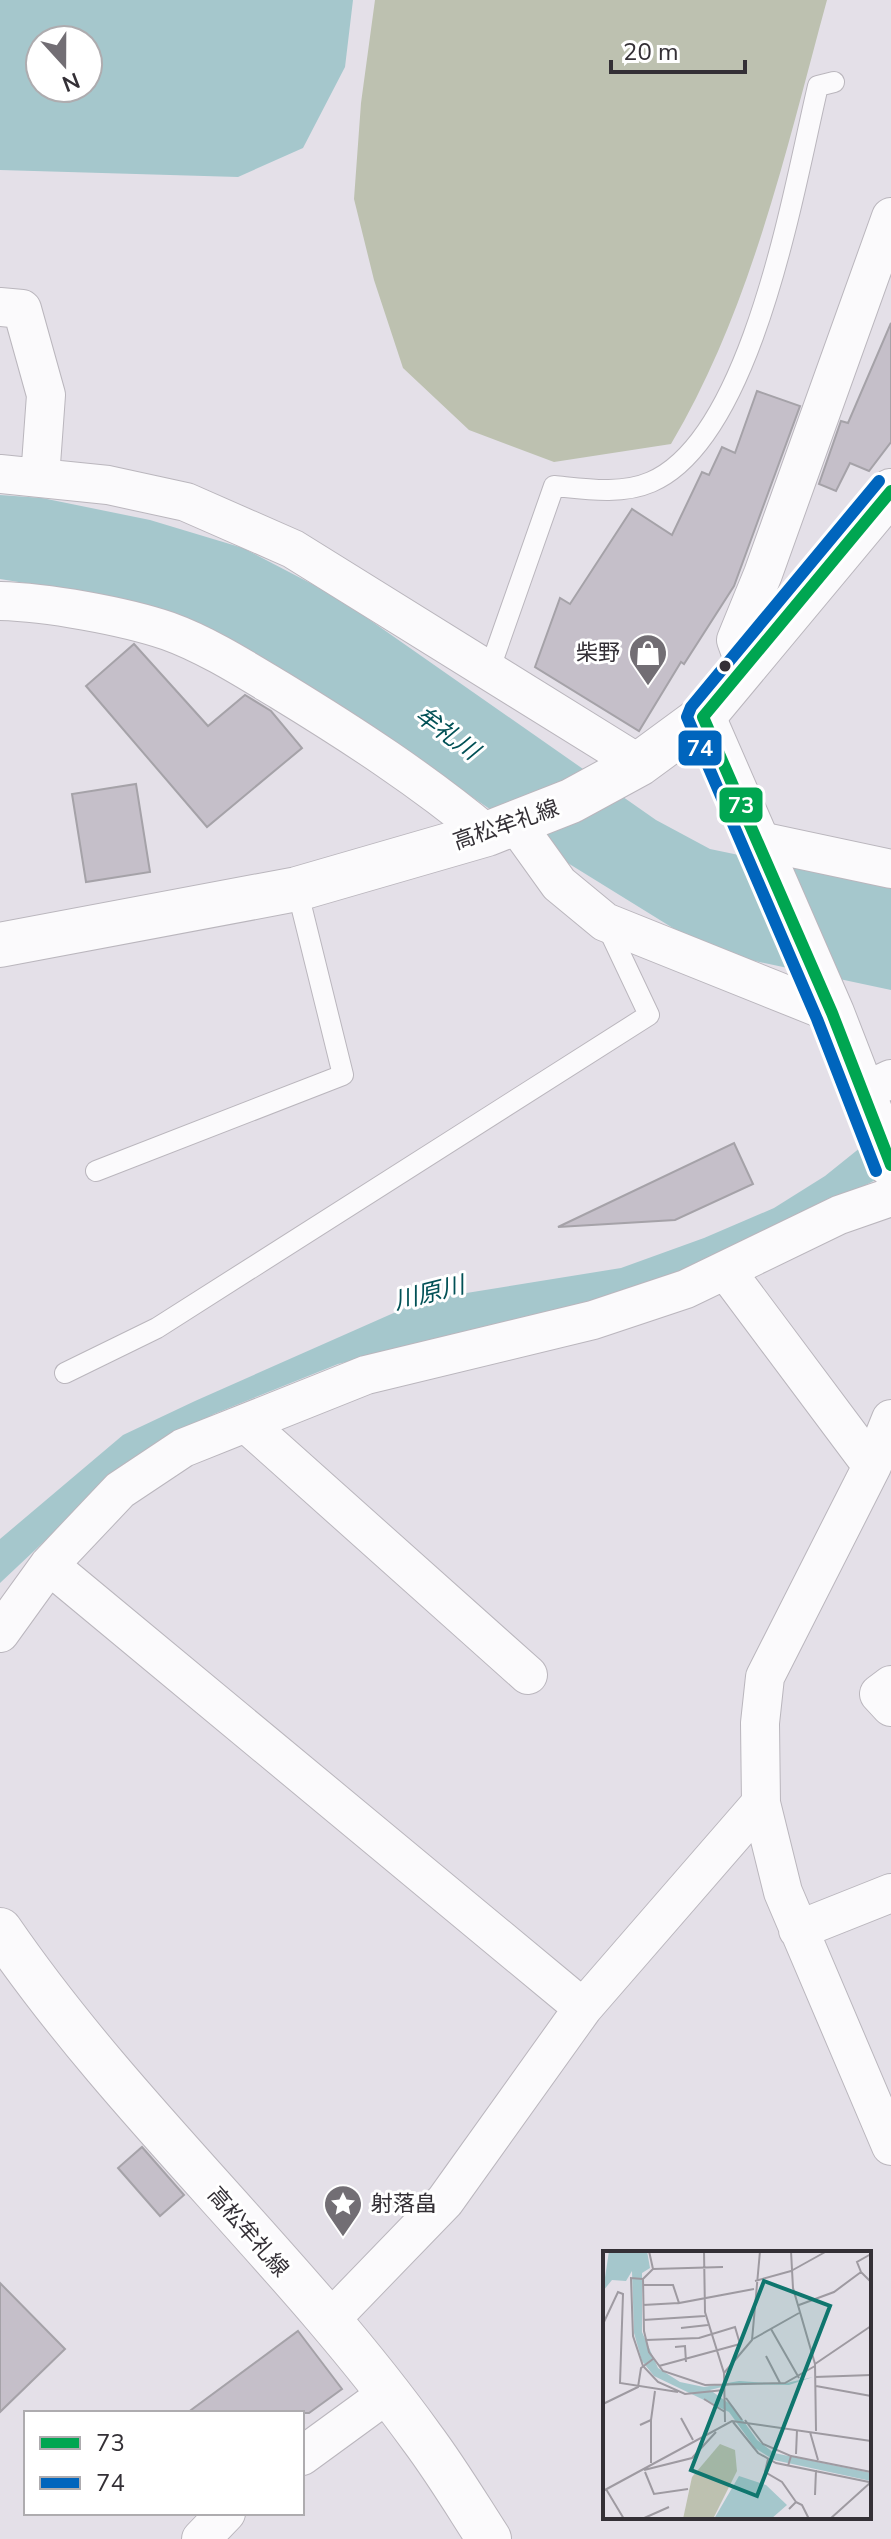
<svg xmlns="http://www.w3.org/2000/svg" width="891" height="2539" viewBox="0 0 891 2539" font-family="'Nunito Sans','Noto Sans JP',sans-serif">
<style>
.forest{fill:#bdc1b0}
.water{fill:#a5c7cc;fill-rule:evenodd}
.building{fill:#c5bfc9;stroke:#a5a2a8;stroke-width:2}
.lines{fill:none;stroke-linecap:round;stroke-linejoin:round}
.lane-casing{stroke:#bab6bd;stroke-width:22}
.street-casing{stroke:#bab6bd;stroke-width:40}
.secondary-casing{stroke:#bab6bd;stroke-width:46}
.primary-casing{stroke:#bab6bd;stroke-width:46}
.lane{stroke:#fbfafc;stroke-width:20}
.street{stroke:#fbfafc;stroke-width:38}
.secondary{stroke:#fbfafc;stroke-width:44}
.primary{stroke:#fbfafc;stroke-width:44}
.bus-1-casing{stroke:#fff;stroke-width:18}
.bus-2-casing{stroke:#fff;stroke-width:18}
.bus-1{stroke:#00a651;stroke-width:12}
.bus-2{stroke:#0065bd;stroke-width:12}
.bus-dot{fill:#343036;stroke:#fff;stroke-width:3}
.labels{text-anchor:middle;dominant-baseline:central;stroke-width:6;stroke-linejoin:round;paint-order:stroke}
.poi-label{font-size:22px;fill:#343036;stroke:#fff;text-anchor:end}
.street-label{font-size:22px;fill:#343036;stroke:#fff}
.water-label{font-size:24px;font-style:italic;fill:#025156;stroke:#fff}
.inset-road{fill:none;stroke:#9e9aa1;stroke-width:2}
.view{fill:#0f766e;fill-opacity:0.15;stroke:#0f766e;stroke-width:4}
.inset-edge{fill:none;stroke:#343036;stroke-width:4}
.line-badge{stroke:#fff;stroke-width:3}
.badge-label{font-size:22px;text-anchor:middle;font-weight:bold;fill:#fff}
</style>
<rect width="100%" height="100%" fill="#e4e0e8"/>
<!-- forest -->
<path class="forest" d="M375 0H827C786 150 751 309 671 444L554 462 469 430 403 368 374 280 354 199 361 103Z"/>
<!-- water -->
<path class="water" d="M0 0H353L345 67 303 148 238 177 0 170ZM40 40H88V88H40Z
M0 495 42 498 150 520 243 548 337 597 656 820 710 849 891 887V990L741 958 689 938 571 865 324 695 252 653 74 591 0 579Z
M891 1123V1172L732 1254 580 1305 338 1364 214 1414 157 1445 68 1519 0 1583V1539L123 1435 195 1401 423 1300 621 1268 704 1238 774 1208 825 1176Z"/>
<!-- building -->
<path class="building" d="M891 323V442L869 471 850 463 836 491 819 484 841 421 848 423Z
M757 391 800 406 734 586 684 664 681 662 639 731 535 667 560 598 570 604 632 509 672 535 702 472 709 475 722 447 735 453Z
M134 644 208 726 245 695 271 711 302 748 207 827 86 686Z
M136 784 150 872 86 882 72 794Z
M734 1143 753 1184 675 1220 558 1227Z
M142 2147 184 2195 160 2216 118 2168Z
M0 2283 65 2349 0 2412Z
M298 2331 342 2389 309 2413H187Z"/>
<g class="lines">
<!-- lane casing -->
<g class="lane-casing">
<path id="lane" d="M489 671 554 486C585 489 621 495 651 482 753 438 794 187 818 86L834 82
M96 1171 343 1075 297 889
M65 1373 157 1328 649 1015 605 922"/>
</g>
<!-- street casing -->
<g class="street-casing">
<path id="street" d="M0 307 22 309 46 395 40 478
M0 474 108 485 186 502 293 549 639 764
M0 601C46 602 124 616 168 631 207 645 246 670 281 691 353 735 422 780 487 834
M745 665 736 640 763 574 891 217
M516 824 559 884 605 922 832 1013
M755 840 891 869
M863 1092 891 1079
M727 1272 872 1466
M891 1419 872 1466 765 1677 760 1723 761 1803 783 1892 891 2146
M247 1424 528 1675
M49 1565 583 2008
M0 1633 49 1565 120 1490 183 1448 366 1375 593 1320 686 1289 839 1215 891 1197
M891 1685 879 1694 891 1707
M798 1930 891 1893
M328 2322 445 2201 583 2008 761 1803
M302 2456 387 2394
M201 2539 226 2513"/>
</g>
<!-- secondary casing -->
<g class="secondary-casing">
<path id="secondary" d="M703 717 832 1013 891 1165"/>
</g>
<!-- primary casing -->
<g class="primary-casing">
<path id="primary" d="M0 945 297 889 487 834 571 801 639 764 703 717 891 491
M0 1930C125 2112 293 2259 422 2438 446 2470 467 2505 489 2539"/>
</g>
<!-- lane -->
<use href="#lane" class="lane"/>
<!-- street -->
<use href="#street" class="street"/>
<!-- secondary -->
<use href="#secondary" class="secondary"/>
<!-- primary -->
<use href="#primary" class="primary"/>
<!-- bus-1 casing -->
<g class="bus-1-casing">
<path id="bus-1" d="M891 491 703 717 832 1013 891 1165"/>
</g>
<!-- bus-2 casing -->
<g class="bus-2-casing">
<path id="bus-2" d="M876 1171 817 1019 687 717 691 707 879 481"/>
</g>
<!-- bus-1 -->
<use href="#bus-1" class="bus-1"/>
<!-- bus-2 -->
<use href="#bus-2" class="bus-2"/>
</g>
<!-- icons -->
<defs>
<g id="shop-pin" transform="scale(2)"><path d="M0 17L-7.5 6A9.5 9.5 0 1 1 7.5 6Z" fill="#726e74" stroke="#fff"/><path d="M-5-2.5h2.3a2.7 3.5 0 0 1 5.4 0H5L5.5 6h-11ZM-1.5-2.5h3a1.5 2.3 0 0 0-3 0Z" fill="#fff"/></g>
<g id="sight-pin" transform="scale(2)"><path d="M0 17L-7.5 6A9.5 9.5 0 1 1 7.5 6Z" fill="#726e74" stroke="#fff"/><path d="M0-6L1.8-2.2L6-1.7L2.9 1.2L3.7 5.4L0 3.3L-3.7 5.4L-2.9 1.2L-6-1.7L-1.8-2.2Z" fill="#fff"/></g>
</defs>
<g fill-rule="evenodd">
<use href="#shop-pin" x="648" y="653"/>
<use href="#sight-pin" x="343" y="2204"/>
</g>
<!-- markers -->
<circle class="bus-dot" cx="725" cy="666" r="7"/>
<g class="labels">
<!-- poi labels -->
<g class="poi-label">
<text x="620" y="653">柴野</text>
<text x="371" y="2204" text-anchor="start">射落畠</text>
</g>
<!-- street labels -->
<g class="street-label">
<text transform="translate(506 825) rotate(-19)">高松牟礼線</text>
<text transform="translate(248 2232) rotate(49)">高松牟礼線</text>
</g>
<!-- water labels -->
<g class="water-label">
<text transform="translate(447 733) rotate(36)">牟礼川</text>
<text transform="translate(429 1293) rotate(-14)">川原川</text>
</g>
</g>
<!-- overview -->
<g transform="translate(603 2251)">
<rect width="268" height="268" fill="#e4e0e8"/>
<path d="M117 193 132 199 134 220 110 268H80L89 226Z" fill="#bdc1b0"/>
<path d="M6 0H44L47 17 39 22V81L55 117 77 131 101 136 136 130 179 133 210 126 186 134 131 133 107 139 130 155 154 189 171 202 268 222V230L171 209 152 197 126 161 51 125 39 110 31 82 29 20 23 30 9 29 0 40ZM136 225 163 234 184 254 168 268H111Z" fill="#a5c7cc"/>
<path class="inset-road" d="M46 0 50 18 40 28 41 80 46 101 60 120 102 134 182 132 212 115M101 0 102 61 121 122 122 171M188 0 190 37 212 113 213 180M50 18 120 16M188 20 224 0M258 21 254 11 268 3M40 28 28 27 30 85 40 115 55 131 82 143 121 139M152 30 188 20M40 34H70L76 52 151 38M40 54 76 52M196 54 231 41 258 21 268 31M40 69 102 65M0 73 15 41 20 43 17 132 75 141M78 77 105 74M168 78 196 127M150 88 196 62M43 89 96 87 132 76 137 93 56 115M72 96 82 95 83 111M163 105 177 132M212 113 268 75M121 122 149 89 157 0M212 126 268 124M213 135 268 145M123 147 139 169M101 148 122 161M0 153 35 136 38 117 50 108M78 167 90 189M48 169V212M142 169 160 193 188 205 185 215M130 171 155 202 173 212 266 231M37 174 48 169 52 140M207 181 215 209M193 203 194 179M188 205 268 221M165 208 162 221 179 231 193 251M41 219 89 207 113 181M42 221 51 243 85 238M3 238 21 268M0 240 129 170 268 190M212 244 213 219M186 258 193 251 199 254 206 268M39 268 66 256M227 268 268 231"/>
<path class="view" d="M161 30 227 55 154 245 88 219Z"/>
<rect width="268" height="268" class="inset-edge"/>
</g>
<g class="line-badge">
<rect x="677" y="729" width="46" height="38" rx="8" fill="#0065bd"/>
<rect x="718" y="786" width="46" height="38" rx="8" fill="#00a651"/>
</g>
<g class="badge-label">
<text x="700" y="756">74</text>
<text x="741" y="813">73</text>
</g>
<!-- legend -->
<rect x="24" y="2411" width="280" height="104" fill="#ffffff" stroke="#aeacaf" stroke-width="2"/>
<rect x="40" y="2437" width="40" height="12" fill="#00a651" stroke="#aeacaf" stroke-width="2"/>
<text x="96" y="2451" font-size="24" fill="#343036">73</text>
<rect x="40" y="2477" width="40" height="12" fill="#0065bd" stroke="#aeacaf" stroke-width="2"/>
<text x="96" y="2491" font-size="24" fill="#343036">74</text>
<!-- north arrow -->
<g transform="translate(64 64) rotate(159)"><circle r="38" fill="#ffffff" stroke="#aeacaf" stroke-width="2"/>
<path d="M0-6L14 30L0 20L-14 30Z" fill="#726e74"/>
<text y="-12" font-size="22" font-weight="bold" text-anchor="middle" fill="#343036">N</text>
</g>
<!-- scale -->
<path d="M611 60v12h134v-12" fill="none" stroke="#343036" stroke-width="4"/>
<text x="623" y="60" font-size="24" fill="#343036" stroke="#ffffff" stroke-width="6" paint-order="stroke">20 m</text>
</svg>
